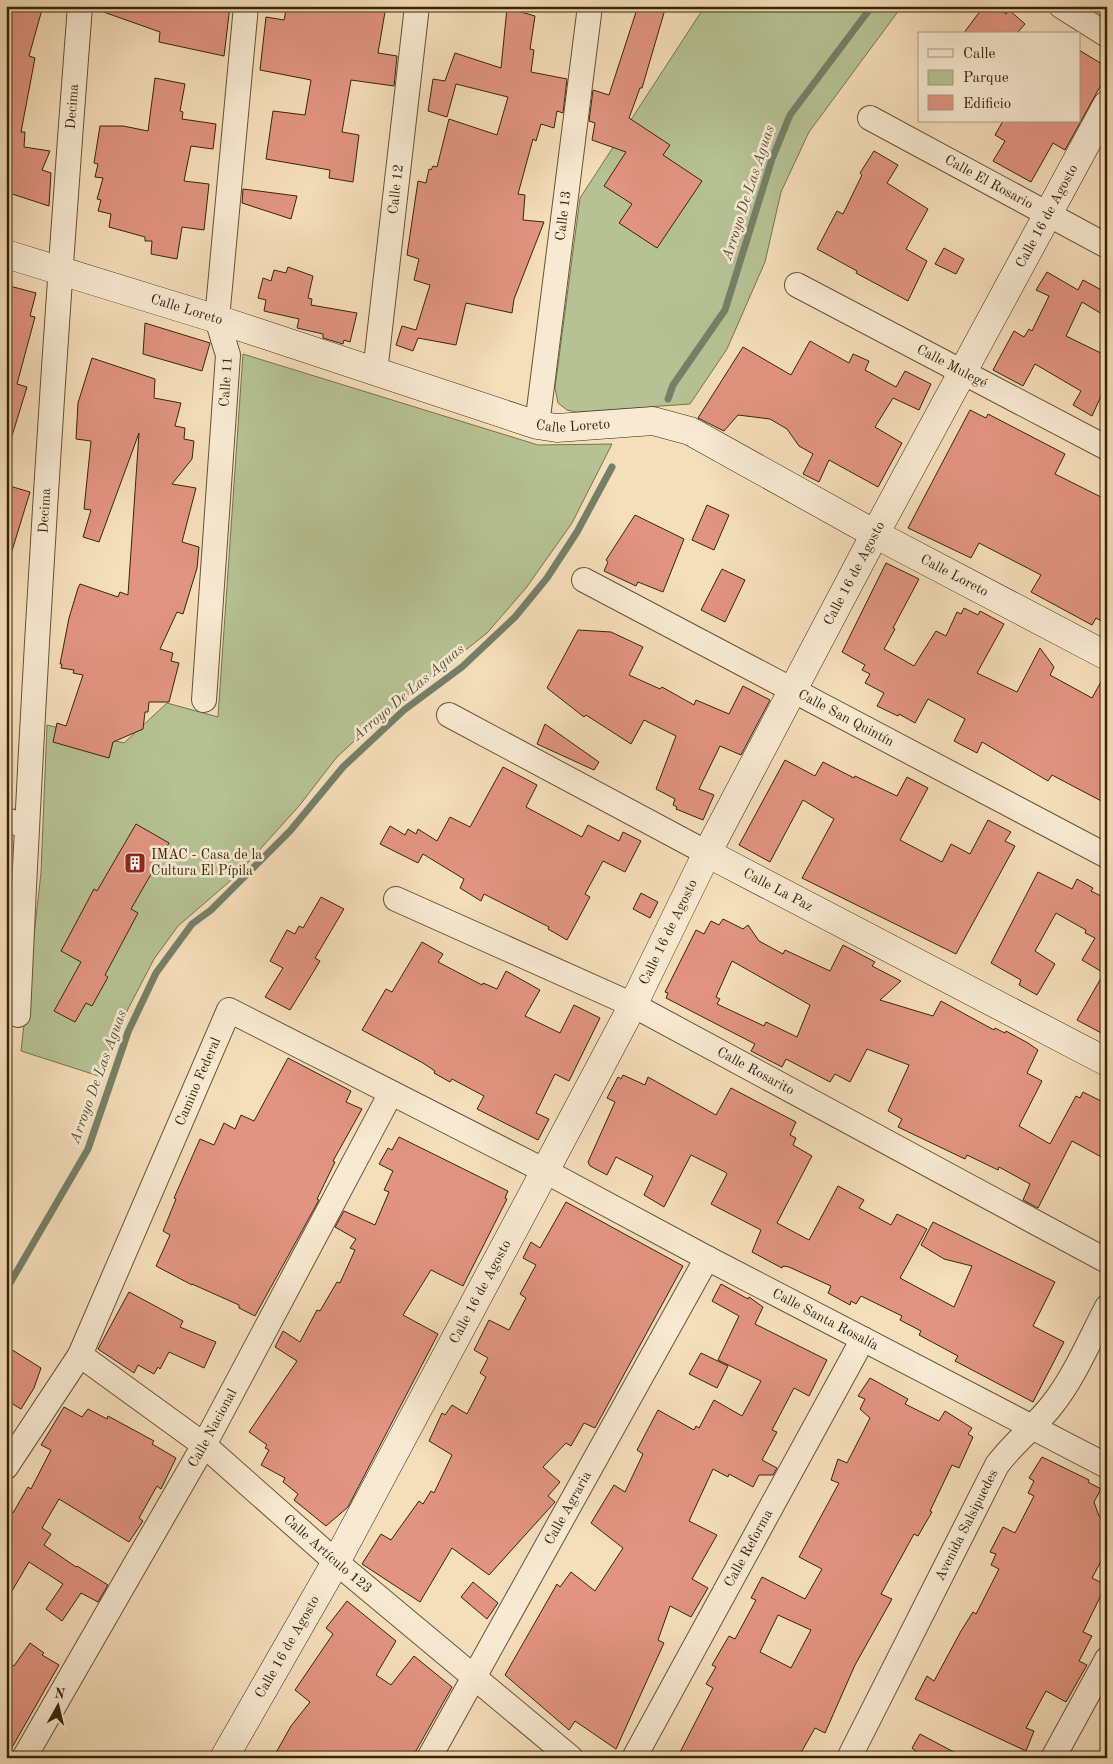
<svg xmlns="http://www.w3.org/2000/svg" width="1113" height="1764" viewBox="0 0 1113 1764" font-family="'Old Standard TT',serif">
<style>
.green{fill:#b6c294;stroke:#77744e}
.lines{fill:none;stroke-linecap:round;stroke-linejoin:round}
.stream{stroke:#758068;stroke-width:7}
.building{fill:#e19481;stroke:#382507;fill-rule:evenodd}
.street-casing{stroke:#675334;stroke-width:26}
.secondary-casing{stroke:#382507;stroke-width:29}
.street{stroke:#f8ead2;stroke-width:24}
.secondary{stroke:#f8ead2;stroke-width:28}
.labels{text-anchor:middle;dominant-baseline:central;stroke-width:5;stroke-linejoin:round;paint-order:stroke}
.street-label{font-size:14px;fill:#382507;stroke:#f8ead2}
.poi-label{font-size:14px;fill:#382507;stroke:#f8ead2;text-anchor:start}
.water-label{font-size:15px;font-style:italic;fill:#565338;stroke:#f8ead2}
</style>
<rect width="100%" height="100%" fill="#f5deba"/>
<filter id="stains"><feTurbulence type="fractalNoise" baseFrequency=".004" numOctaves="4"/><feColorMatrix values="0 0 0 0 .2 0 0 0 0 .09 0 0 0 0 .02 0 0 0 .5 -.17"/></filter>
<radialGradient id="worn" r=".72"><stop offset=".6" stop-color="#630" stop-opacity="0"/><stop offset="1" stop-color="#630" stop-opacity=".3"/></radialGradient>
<!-- green -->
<path class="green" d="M705 6H902L809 132 781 192 765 262 727 349 690 404 576 412 567 410 558 403 555 388 580 198Z
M243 354 538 445 612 444 572 523 526 588 487 633 376 721 337 757 299 806 236 876 178 926 154 959 128 1009 102 1077 21 1051 41 873 47 725 124 743 167 703 218 717Z"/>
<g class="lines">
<!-- stream -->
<path class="stream" d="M668 399 673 385 725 310 772 159 790 115 872 6
M6 1290 88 1149 128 1032 156 973 192 924 211 910 290 831 343 767 404 710 462 667 515 617 547 578 577 532 612 467"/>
</g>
<!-- building -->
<path class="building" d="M9 6H43L29 56 35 58 21 132H25L24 147 50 151 42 170 51 173 49 206 6 192V15Z
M96 6H230L224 56 159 42 160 32 95 9Z
M287 6H386L378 53 397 56 394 86 351 80 342 132 359 135 353 182 329 178 330 170 266 159 273 111 305 115 311 80 260 70 266 17 284 20Z
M638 6H666L642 88H640L629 118 670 145 663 155 702 181 657 248 619 223 632 204 604 186 626 152 592 140 595 123 589 121 593 90 609 95Z
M984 6H996L1006 14 1009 10 1025 24 1016 34H963Z
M507 8 535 16 530 49 534 50 531 72 567 79 563 113 557 111 554 128 541 124 536 141 533 139 518 194 525 195 523 220 544 222 514 299 512 313 466 303 456 345 418 338 413 351 396 345 402 326 416 330 430 285 414 280 419 259 407 255 418 181 426 183 429 169 431 170 433 166 437 167 449 119 497 135 508 97 456 84 447 117 428 111 433 79 445 81 455 53 501 68Z
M1079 50 1107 67V74L1065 150 1053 143 1031 182 993 161 1005 141 995 135 1003 121H1079Z
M155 78 185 84 180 111 183 112 182 119 216 124 213 149 191 146 184 181 209 184 204 230 182 227 177 259 151 254 152 241H145V237L109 227 111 214 98 211 101 200 97 199 103 178 95 177 98 164 94 163 100 126H123L148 131Z
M874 151 898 165 887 183 928 209 906 249 927 261 908 301 856 273 857 271 817 249 837 211 843 214 862 175 860 173Z
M243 189 297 196 291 219 242 203Z
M944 248 964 259 956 274 935 264Z
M288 267 313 276 308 298 312 299 311 305 357 313 350 342 344 340 343 344 323 338V334L297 328 299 319 264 311 266 300 258 298 263 278 271 281 274 270 286 273Z
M1047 272 1078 290 1083 280 1107 293V317L1082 302 1066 336 1107 356V383L1092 416 1073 405 1081 391 1035 364 1023 386 993 370 1014 331 1024 337 1029 329 1032 331 1049 296 1036 290Z
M6 285 36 293 30 316 35 317 17 384 27 387 11 439 6 438Z
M145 323 210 343 202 371 143 354Z
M810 341 849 363 853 354 869 361 865 370 896 387 905 371 931 384 919 410 893 398 875 427 902 443 878 487 829 460 819 482 803 474 813 454 799 446 787 429 770 419 738 415 724 431 698 418 743 347 791 375Z
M92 358 155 379 154 398 181 403 175 426 185 428 184 439 194 441 192 459 172 484 196 488 182 542 199 547 197 568 183 614 177 612 160 649 173 653 171 661 179 663 169 702H149L148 712H145L143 729 113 742 109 758 53 742 57 723 66 726 83 675 73 673 74 670 61 668 62 664H60L69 618 78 588 80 584 118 597 120 592 128 595 139 433 99 542 83 537 91 510 84 509 91 441 76 439 78 403Z
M970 410 986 418 988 414 1065 454 1055 474 1107 500V624L1096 618 1092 625 1031 592 1041 575 979 543 971 558 908 528Z
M6 485 30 492 11 554H6Z
M707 505 729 515 714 550 692 540Z
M635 515 684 539 663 592 638 582 636 586 604 571 608 562 606 560Z
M886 563 919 579 893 628 895 629 884 649 914 666 936 631 946 636 957 612 961 614 964 608 978 615 980 611 1004 624 977 673 1017 692 1040 648 1054 667 1050 675 1092 698 1107 671V804L1052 775 1048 781 982 742 977 753 954 741 965 719 928 699 915 723 899 714 898 716 877 706 884 693 865 683 870 674 862 670 865 665 842 652Z
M722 569 745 580 725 622 701 610Z
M578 630 611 632 643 647 629 675 660 689 662 687 694 705 696 700 729 714 743 686 770 700 741 755 720 746 699 789 714 795 703 820 676 809 677 807 673 805 675 799 656 789 676 736 644 720 631 744 586 715 584 717 547 688Z
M545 724 599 762 594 770 537 744Z
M785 760 815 776 823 762 854 778 855 776 897 796 907 777 928 788 900 840 942 862 951 844 970 854 988 820 1011 832 1005 841 1015 846 956 954 802 878 834 819 803 800 770 862 739 845Z
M503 767 537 785 526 807 582 837 588 825 619 841 623 832 641 841 625 872 603 861 585 894 590 897 567 940 548 929 549 927 484 894 481 901 460 888 464 879 423 854 418 863 380 844 390 826 405 835 408 829 416 834 418 829 437 841 450 817 470 827Z
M136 824 169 843 131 909 138 913 105 975 108 977 92 1006 86 1003 75 1022 54 1011 81 962 61 951 94 889 97 891Z
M1038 872 1072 889 1077 879 1093 888 1091 891 1107 899V1036L1077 1020 1104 973 1082 960 1095 938 1085 933 1086 930 1056 913 1035 951 1055 964 1037 995 1019 985 1021 980 991 963Z
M641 893 658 902 650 918 633 909Z
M321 897 344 909 315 958 320 961 290 1010 265 997 283 968 270 961 287 930 295 934 299 926 303 928Z
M723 919 743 929 748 925 759 941 783 954 785 950 830 971 843 945 875 962 872 966 901 981 880 1000 933 1016 941 1001 994 1030 995 1028 1005 1033 1006 1031 1028 1043 1038 1050 1027 1073 1042 1081 1019 1126 1050 1144 1076 1096 1080 1098 1083 1092 1107 1104V1160L1072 1141 1038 1208 1023 1200 1030 1184 999 1167 998 1170 967 1155 965 1159 898 1127 902 1119 888 1111 909 1065 867 1049 850 1082 835 1074 830 1082 786 1059 782 1067 751 1051 755 1044 666 998 668 993 665 992 696 930 704 934 711 921 719 925ZM732 961 810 1005 797 1037 766 1022 764 1026 717 1004 720 999 716 997Z
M422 942 443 954 438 962 482 985 483 983 497 989 506 971 540 990 525 1016 560 1033 574 1005 600 1018 569 1081 555 1074 536 1113 549 1119 538 1140 477 1109 484 1096 452 1079 450 1082 434 1073 435 1071 423 1063 362 1030 386 989 392 992Z
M288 1058 351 1091 346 1102 362 1109 333 1161 335 1162 317 1199 319 1200 255 1316 239 1308V1305L192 1284V1285L156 1266 170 1235 163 1231 176 1199 174 1198 200 1139 214 1145 224 1123 235 1129 241 1115 254 1121Z
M623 1075 645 1085 648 1077 716 1115 731 1088 796 1122 790 1135 796 1138 793 1145 812 1156 777 1223 809 1240 838 1186 864 1200 859 1208 891 1225 897 1214 927 1229 900 1278 954 1307 972 1266 944 1259 921 1245 933 1222 1055 1282 1033 1326 1064 1342 1033 1402 955 1361 958 1356 919 1335 921 1331 900 1320 902 1316 861 1296 856 1304 851 1301 850 1305 828 1293 831 1286 789 1267 783 1266 782 1268 752 1252 761 1230 711 1204 727 1174 725 1172 691 1155 664 1207 644 1195 653 1176 616 1157 607 1175 590 1166 588 1162 615 1102 607 1098 618 1077 621 1079Z
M399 1137 508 1191 505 1198 507 1199 463 1286 431 1270 403 1315 438 1334 348 1507 326 1526 294 1500 298 1494 283 1482 285 1478 261 1465 269 1450 265 1448 267 1445 249 1432 297 1361 275 1347 283 1331 300 1342 317 1310 320 1311 337 1282 340 1283 355 1250 350 1248 356 1239 335 1227 344 1211 375 1225 389 1192 384 1190 393 1171 379 1164 388 1148 392 1150Z
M566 1202 683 1266 595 1428 584 1423 571 1446 566 1443 543 1467 560 1482 548 1496 555 1502 489 1575 452 1548 420 1602 362 1564 381 1534 391 1540 419 1501 423 1504 431 1491 434 1493 452 1455 429 1441 442 1413 445 1415 452 1405 467 1414 486 1377 480 1373 488 1358 474 1350 489 1320 509 1330 526 1298 520 1294 536 1265 523 1258 531 1242 540 1248Z
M721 1284 748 1299 749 1297 763 1307 755 1324 827 1360 809 1396 794 1388 772 1430 777 1432 762 1460 777 1468 773 1475H759L753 1487 729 1474 728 1477 713 1469 689 1521 717 1535 692 1579 708 1588 691 1617 670 1606 658 1640 664 1643 616 1749 575 1721 569 1730 505 1675 557 1584 560 1587 571 1572 595 1591 623 1548 591 1523 614 1485 625 1492 643 1454 637 1450 658 1410 694 1430 696 1426 699 1428 714 1400 742 1416 761 1381 718 1360 739 1316 712 1301Z
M129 1292 183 1321 180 1327 216 1342 204 1368 169 1352 160 1369 158 1367 154 1374 138 1365 134 1373 98 1349Z
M6 1346 41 1368 34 1388 21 1409 6 1400Z
M701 1353 728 1366 717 1388 689 1374Z
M870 1378 908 1399 905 1404 939 1421 945 1411 972 1428 968 1434 973 1437 959 1468 952 1465 930 1511 932 1512 918 1536 914 1534 881 1594 892 1599 855 1665 825 1733 815 1728 798 1758H677L713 1688 706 1684 716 1667 712 1665 729 1636 735 1639 756 1600 751 1598 762 1577 805 1599 822 1569 799 1557 839 1483 831 1480 838 1459 847 1463 870 1418 860 1409 865 1399 858 1396ZM778 1615 811 1630 791 1668 760 1652Z
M64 1407 82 1417 88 1409 107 1419 108 1416 154 1441 152 1444 176 1458 161 1489 157 1486 139 1518 143 1521 129 1542 59 1499 42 1528 51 1534 44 1545 76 1567 77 1566 108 1585 98 1602 81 1593 62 1621 46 1609 63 1584 29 1562 6 1601V1508L13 1513 28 1487 31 1489 51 1450 41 1445Z
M1042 1457 1089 1480 1088 1482 1101 1489 1094 1502 1099 1516 1107 1520V1550L1092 1578 1106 1585 1083 1632 1092 1636 1079 1661 1087 1665 1066 1702 1046 1691 1026 1728 1034 1731 1026 1751 915 1699 927 1676 934 1681 961 1631 973 1612 976 1614 999 1569 991 1565 996 1554 990 1552 1003 1527 1015 1533 1034 1496 1028 1493 1034 1481 1029 1478Z
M473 1582 498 1603 487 1619 461 1597Z
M347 1601 396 1641 376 1675 391 1685 414 1656 452 1687 412 1758H273L291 1726 310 1702 295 1690 333 1634 326 1628Z
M30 1643 44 1653 42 1655 59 1665 6 1758V1661L14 1666Z
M920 1734 965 1758H924L912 1748Z"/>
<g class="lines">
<!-- street casing -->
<g class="street-casing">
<g id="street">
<path d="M1061 6 1107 35"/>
<path id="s1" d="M870 118 1107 246"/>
<path id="s2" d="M797 285 1107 448"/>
<path id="s3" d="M375 372 417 6"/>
<path id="s4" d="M537 425 590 6"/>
<path id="s5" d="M584 580 1107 856"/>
<path id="s6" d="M204 700 228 355 217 319 246 6"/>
<path d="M449 715 707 853"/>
<path d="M6 820 26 826"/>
<path id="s7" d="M396 899 633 1005 1107 1261"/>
<path id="s8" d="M18 1015C33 679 54 342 80 6"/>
<path id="s9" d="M80 1355 204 1445 336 1562 571 1758"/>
<path id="s10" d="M6 1467 80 1355 229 1010 545 1171 707 1258 1107 1466"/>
<path id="s11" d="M24 1758 204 1445 391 1093"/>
<path id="s12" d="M429 1758 707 1258"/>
<path id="s13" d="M634 1758 863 1339"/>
<path id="s14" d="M849 1758 997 1465C1014 1442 1036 1426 1052 1405 1075 1376 1090 1339 1107 1307"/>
<path d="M1053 1758 1107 1659"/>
</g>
</g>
<!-- secondary casing -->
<g class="secondary-casing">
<g id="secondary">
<path id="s15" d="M6 254 217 319 537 425 557 428 653 421 690 431 875 534 1107 656"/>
<path id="s16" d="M707 853 1107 1062"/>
<path id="s17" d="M224 1758 336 1562 545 1171 633 1005 707 853 875 534 1107 105"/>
</g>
</g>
<!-- street -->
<use href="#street" class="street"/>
<!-- secondary -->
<use href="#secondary" class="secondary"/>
</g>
<!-- icons -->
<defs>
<g id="building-square" transform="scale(1.125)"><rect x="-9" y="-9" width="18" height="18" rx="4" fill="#8f2418" stroke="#f8ead2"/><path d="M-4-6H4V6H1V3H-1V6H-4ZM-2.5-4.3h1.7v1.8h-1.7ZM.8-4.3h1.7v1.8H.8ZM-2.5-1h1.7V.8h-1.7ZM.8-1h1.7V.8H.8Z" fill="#fff"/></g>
</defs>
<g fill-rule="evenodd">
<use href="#building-square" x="135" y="863"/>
</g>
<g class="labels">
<!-- street labels -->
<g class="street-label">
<text stroke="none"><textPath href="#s8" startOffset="910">Decima</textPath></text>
<text stroke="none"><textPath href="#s1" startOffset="135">Calle El Rosario</textPath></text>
<text stroke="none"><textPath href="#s3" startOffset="184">Calle 12</textPath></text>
<text stroke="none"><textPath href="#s4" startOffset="211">Calle 13</textPath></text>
<text stroke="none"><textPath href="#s17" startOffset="1748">Calle 16 de Agosto</textPath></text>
<text stroke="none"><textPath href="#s15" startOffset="189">Calle Loreto</textPath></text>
<text stroke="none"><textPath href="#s2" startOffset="175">Calle Mulegé</textPath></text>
<text stroke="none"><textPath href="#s6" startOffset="319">Calle 11</textPath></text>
<text stroke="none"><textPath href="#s15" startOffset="594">Calle Loreto</textPath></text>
<text stroke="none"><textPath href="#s8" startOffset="505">Decima</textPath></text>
<text stroke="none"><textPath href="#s17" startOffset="1342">Calle 16 de Agosto</textPath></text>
<text stroke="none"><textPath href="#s15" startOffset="1014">Calle Loreto</textPath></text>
<text stroke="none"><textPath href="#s5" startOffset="296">Calle San Quintín</textPath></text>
<text stroke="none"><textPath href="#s16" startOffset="80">Calle La Paz</textPath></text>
<text stroke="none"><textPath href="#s17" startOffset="938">Calle 16 de Agosto</textPath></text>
<text stroke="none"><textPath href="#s7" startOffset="399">Calle Rosarito</textPath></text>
<text stroke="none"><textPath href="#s10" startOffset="432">Camino Federal</textPath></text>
<text stroke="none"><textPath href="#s17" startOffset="532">Calle 16 de Agosto</textPath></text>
<text stroke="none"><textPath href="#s10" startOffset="1182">Calle Santa Rosalía</textPath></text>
<text stroke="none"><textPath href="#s11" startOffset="380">Calle Nacional</textPath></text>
<text stroke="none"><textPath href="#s12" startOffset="286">Calle Agraria</textPath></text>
<text stroke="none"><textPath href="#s14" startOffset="261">Avenida Salsipuedes</textPath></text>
<text stroke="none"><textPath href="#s13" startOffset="239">Calle Reforma</textPath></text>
<text stroke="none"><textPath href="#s9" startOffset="318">Calle Artículo 123</textPath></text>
<text stroke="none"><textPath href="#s17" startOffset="128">Calle 16 de Agosto</textPath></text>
</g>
<!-- poi labels -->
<g class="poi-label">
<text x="151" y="855">IMAC - Casa de la<tspan x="151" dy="16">Cultura El Pípila</tspan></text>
</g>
<!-- water labels -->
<g class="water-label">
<text transform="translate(749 193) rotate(-72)">Arroyo De Las Aguas</text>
<text transform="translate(409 693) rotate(-40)">Arroyo De Las Aguas</text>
<text transform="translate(99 1077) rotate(-70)">Arroyo De Las Aguas</text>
</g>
</g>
<!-- margin -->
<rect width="1113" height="1764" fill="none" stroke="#f5deba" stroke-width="25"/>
<rect x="8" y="8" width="1098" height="1749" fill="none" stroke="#382507" stroke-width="2.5"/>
<rect x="12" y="12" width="1088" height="1739" fill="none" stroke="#382507"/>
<!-- legend -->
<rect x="918" y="32" width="162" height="90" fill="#f8ead2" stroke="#ab9b81"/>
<rect x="928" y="49" width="25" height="8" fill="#f8ead2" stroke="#ab9b81"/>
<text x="963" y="58" font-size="15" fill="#382507">Calle</text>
<rect x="928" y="70" width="25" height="15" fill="#b6c294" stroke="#ab9b81"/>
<text x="963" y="82" font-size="15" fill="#382507">Parque</text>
<rect x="928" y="95" width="25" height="15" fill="#e19481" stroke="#ab9b81"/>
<text x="963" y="108" font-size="15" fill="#382507">Edificio</text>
<!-- north arrow -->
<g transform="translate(58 1706) rotate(8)" stroke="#f8ead2" stroke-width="4" paint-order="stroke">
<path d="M0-4L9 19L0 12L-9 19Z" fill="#382507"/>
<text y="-8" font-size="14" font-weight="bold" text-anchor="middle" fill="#382507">N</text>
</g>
<rect width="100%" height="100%" filter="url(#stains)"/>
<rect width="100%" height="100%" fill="url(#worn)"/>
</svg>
